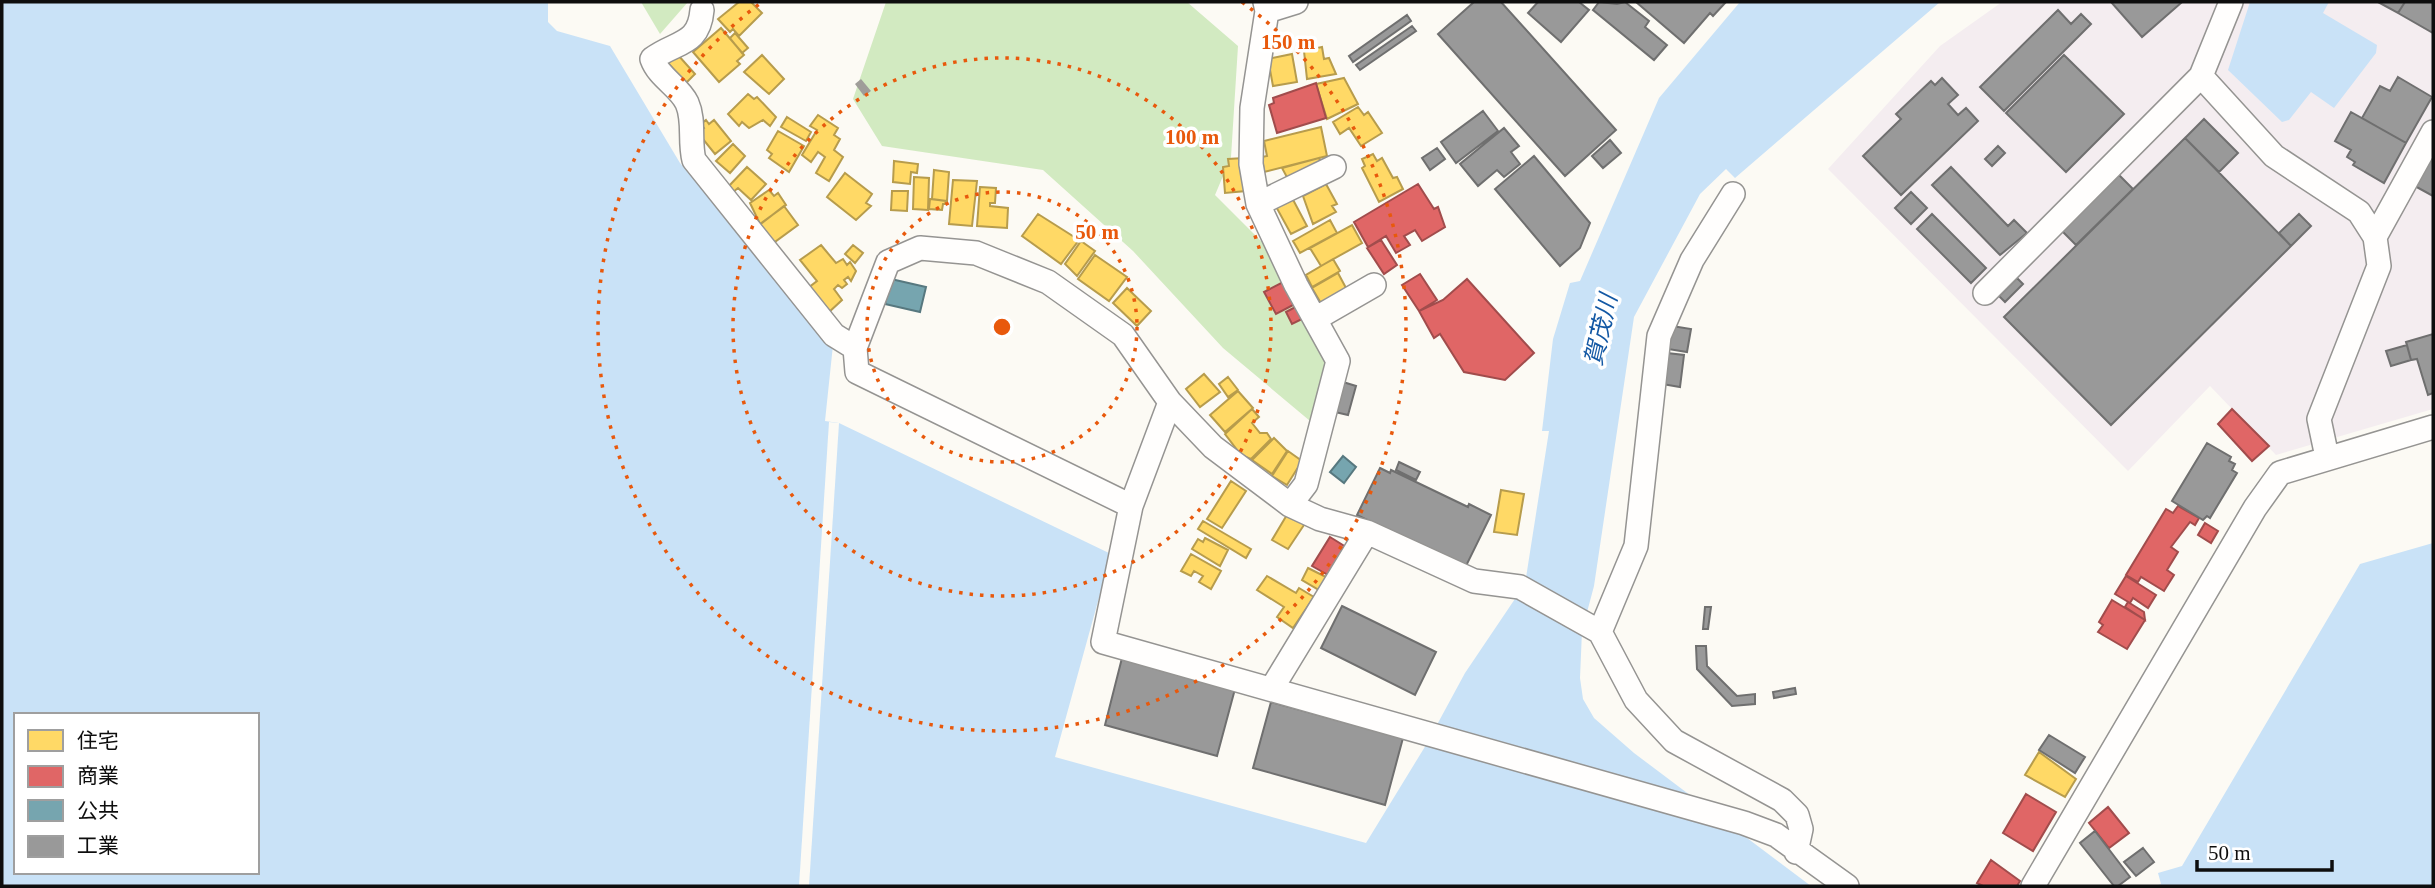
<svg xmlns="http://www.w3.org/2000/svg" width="2435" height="888" viewBox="0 0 2435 888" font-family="'Times New Roman','Noto Sans JP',serif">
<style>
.industrial{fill:#f4edf0}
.forest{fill:#d2eac1}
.water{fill:#c9e2f7;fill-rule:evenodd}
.pier{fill:#fcfaf4}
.homes{fill:#ffd966;stroke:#b79c4c;stroke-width:2}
.shops{fill:#e06666;stroke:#a14c4c;stroke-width:2}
.public{fill:#76a5af;stroke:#57787f;stroke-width:2}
.industry{fill:#999;stroke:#6f6f6f;stroke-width:2}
.building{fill:#9f9d99}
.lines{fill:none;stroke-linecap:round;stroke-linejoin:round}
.minor-casing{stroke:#959492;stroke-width:26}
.minor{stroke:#fffefd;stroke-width:23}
.ring{fill:none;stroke:#e8590c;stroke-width:3.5;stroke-dasharray:3.5 7}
.labels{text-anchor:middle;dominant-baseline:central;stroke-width:7;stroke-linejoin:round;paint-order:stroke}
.water-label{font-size:24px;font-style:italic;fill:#1358a4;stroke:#fff}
.centre{fill:#e8590c;stroke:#fff;stroke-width:3.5}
.ring-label{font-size:21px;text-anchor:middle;font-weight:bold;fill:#e8590c;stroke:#fff;stroke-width:7;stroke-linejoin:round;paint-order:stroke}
</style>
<rect width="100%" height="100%" fill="#fcfaf4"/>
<!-- industrial -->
<path class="industrial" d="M2002 2H2433V409L2276 455 2210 386 2128 471 1828 169 1940 46Z"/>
<!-- forest -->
<path class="forest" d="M641 2H688L660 34Z
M886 2H1187L1238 46 1231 157 1215 195 1270 250 1332 360 1322 431 1223 348 1133 251 1043 170 882 146 853 99Z"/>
<!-- water -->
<path class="water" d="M2 2H548V22L557 31 610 46 680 163 833 345 825 421 839 423 1111 554 1055 757 1366 843 1426 745 1465 673 1525 584 1549 431H1542L1553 339 1570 283 1580 281 1659 98 1740 2H1940L1735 178 1726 169 1700 194 1634 317 1594 586 1582 631 1580 678 1583 699 1594 718 1634 753 1811 886H2ZM16 715H257V872H16Z
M2250 2H2329L2323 13 2377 45 2376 53 2334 108 2311 92 2289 120 2282 122 2228 70Z
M2433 543V886H2155L2161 884 2158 873 2182 866 2360 564Z"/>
<!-- pier -->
<path class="pier" d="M829 422 839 423 809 886H799Z"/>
<!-- homes -->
<path class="homes" d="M739 2H751L762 13 739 36 733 29 730 32 718 19Z
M721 28 744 55 737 61 740 64 719 82 693 52Z
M735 33 748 48 742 53 730 38Z
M1322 47 1324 59 1329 58 1336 74 1307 79 1304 51Z
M1292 54 1297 82 1273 86 1268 59Z
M678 55 695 74 686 83 668 63Z
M762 55 784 79 769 94 744 72Z
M1344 78 1358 104 1327 119 1316 84Z
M748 94 754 99 757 97 776 117 770 126 763 120 749 128 742 122 739 126 728 114Z
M1358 107 1364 115 1368 112 1382 133 1361 146 1349 128 1340 134 1333 122Z
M818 115 838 128 834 135 840 139 834 150 843 157 829 181 816 173 825 157 818 152 811 162 802 155 817 130 810 126Z
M787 117 811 132 806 141 781 127Z
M706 120 709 124 714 120 731 141 715 154 698 133 704 128 701 124Z
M1321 127 1327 156 1264 172 1262 157 1267 156 1264 141Z
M778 131 804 146 789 172 769 158 772 154 767 150Z
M733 144 745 156 730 173 716 161Z
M1373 154 1377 161 1382 158 1393 178 1397 177 1403 189 1379 202 1362 168 1365 166 1362 159Z
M1244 158 1246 191 1225 193 1223 167 1229 166 1228 159Z
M1319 158 1322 165 1289 181 1282 168Z
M894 161 918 164 917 173 911 172 910 184 893 182Z
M747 167 766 184 751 200 738 188 732 193 727 188Z
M934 170 949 172 947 201 932 199Z
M845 173 872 194 866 203 871 206 856 220 827 197Z
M914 177 929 178 928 210 913 209Z
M953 180 977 181 972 226 949 224Z
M1326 184 1337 204 1332 206 1336 212 1313 224 1303 196Z
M980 187 996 188 995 203H990V206L1008 208 1007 228 977 226Z
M769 190 774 196 778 193 786 205 760 224 750 203Z
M892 191H908L907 211 891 210Z
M1290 194 1307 226 1291 234 1274 203Z
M930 199 946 201 945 204H943L942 210 929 209Z
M784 206 798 225 772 244 758 226Z
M1038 214 1079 240 1061 264 1022 236Z
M1330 220 1337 233 1300 253 1293 241Z
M1352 225 1362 243 1321 266 1310 248Z
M1081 241 1095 251 1077 276 1065 264Z
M821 245 836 263 843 259 847 265 850 262 856 271 851 281 848 277 844 280 847 284 842 288 838 285 834 289 842 300 828 313 808 288 817 281 800 260Z
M853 245 863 253 855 263 845 254Z
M1095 255 1127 277 1109 301 1078 279Z
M1333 259 1340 271 1312 287 1306 275Z
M1338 273 1346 288 1322 305 1312 288Z
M1127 288 1151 311 1137 326 1113 303Z
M1204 374 1220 392 1200 407 1186 389Z
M1228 377 1238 390 1228 397 1219 384Z
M1238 391 1253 408 1225 432 1210 415Z
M1252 409 1259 417 1252 423 1260 433H1267L1271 439 1251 459 1241 455 1225 434Z
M1274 438 1287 451 1272 474 1252 460Z
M1288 451 1302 461 1287 485 1272 476Z
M1231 481 1246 491 1222 528 1207 519Z
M1501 490 1524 494 1517 535 1494 532Z
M1288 513 1306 522 1288 549 1272 540Z
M1203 521 1251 549 1246 558 1198 529Z
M1205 538 1228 550 1220 566 1192 549 1198 539 1203 542Z
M1191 554 1221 571 1211 589 1199 582 1203 576 1194 571 1191 576 1181 571Z
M1308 568 1326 577 1319 590 1302 580Z
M1267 576 1296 593 1299 588 1314 597 1293 628 1277 617 1284 607 1257 590Z
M2039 752 2076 779 2065 797 2025 775Z"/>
<!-- shops -->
<path class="shops" d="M1316 83 1326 118 1277 133 1269 105 1274 103 1273 98Z
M1418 184 1434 209 1438 207 1445 227 1422 241 1415 230 1404 236 1410 245 1396 253 1386 236 1368 247 1354 222Z
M1381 240 1397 265 1384 274 1367 248Z
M1420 274 1437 300 1419 311 1402 285Z
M1467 279 1534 353 1505 380 1464 372 1440 334 1434 338 1419 311 1443 300Z
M1285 281 1297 303 1276 314 1264 292Z
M1299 305 1306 317 1292 324 1286 312Z
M2232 409 2269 446 2252 461 2218 424Z
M2178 506 2199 518 2195 525 2190 522 2171 547 2178 552 2167 570 2174 575 2164 591 2141 577 2138 582 2126 575 2166 509 2173 513Z
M2205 523 2218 531 2211 543 2198 535Z
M1330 537 1346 547 1328 575 1312 566Z
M2126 576 2156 595 2148 608 2133 598 2130 603 2115 594Z
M2112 600 2145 620 2127 649 2098 632 2103 625 2099 622Z
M2128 602 2144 612 2145 620 2125 607Z
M2026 794 2056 812 2033 851 2003 833Z
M2108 807 2129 833 2109 848 2089 823Z
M1991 860 2020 881 2017 886H1983L1977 883Z"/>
<!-- public -->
<path class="public" d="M891 279 926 287 920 312 885 304Z
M1343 456 1356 467 1344 483 1330 472Z"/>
<!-- industry -->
<path class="industry" d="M1474 2H1501L1616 130 1565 176 1438 34Z
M1538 2H1579L1589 10 1561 42 1528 13Z
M1599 2 1617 4 1625 2 1649 21 1645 27 1667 45 1654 60 1593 10Z
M1636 2H1726L1713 16 1710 13 1684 43Z
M2111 2H2180L2181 3 2142 37Z
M2378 2H2405L2398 13Z
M2405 2H2433V33L2398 13Z
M2058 10 2071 24 2081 14 2091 24 2004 111 1980 87Z
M1407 15 1411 21 1353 62 1349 56Z
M1412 26 1416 31 1360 70 1356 65Z
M2064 55 2124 114 2066 172 2006 113Z
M2398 77 2432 97 2406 143 2362 118 2380 86 2390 91Z
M1942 78 1958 95 1948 104 1958 115 1966 108 1978 121 1901 195 1863 156 1901 119 1896 114 1931 81 1935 85Z
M1483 111 1498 131 1456 163 1441 142Z
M2351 112 2406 143 2384 183 2353 165 2355 162 2347 157 2351 150 2335 141Z
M2204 119 2238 153 2219 172 2185 138Z
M1504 128 1519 146 1511 152 1520 164 1504 177 1497 170 1478 186 1460 164Z
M2185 138 2291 246 2111 425 2004 317Z
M1610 140 1621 153 1603 168 1592 156Z
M1998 146 2005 153 1992 166 1985 159Z
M1437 148 1445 159 1430 170 1422 158Z
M2433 148V196L2413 185Z
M1534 156 1590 223 1580 248 1560 266 1495 189Z
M1951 167 2008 226 2014 220 2027 233 2000 255 1932 185Z
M2119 175 2133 189 2076 245 2062 231Z
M1911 192 1927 208 1911 224 1895 208Z
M1932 214 1986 268 1971 283 1917 229Z
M2299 214 2311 226 2291 246 2279 233Z
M2017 278 2023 284 2005 302 1999 296Z
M1672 326 1691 329 1687 352 1668 349Z
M2433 334V393L2428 395 2417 359 2411 360 2406 342Z
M2407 345 2411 360 2391 366 2386 351Z
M1667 353 1684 355 1680 387 1662 384Z
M1343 382 1356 386 1348 415 1335 412Z
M2207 443 2231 457 2229 461 2235 464 2232 470 2237 473 2210 518 2207 516 2203 520 2172 501Z
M1399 462 1420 472 1416 480 1396 470Z
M1380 468 1390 473 1391 470 1468 507 1469 504 1491 515 1465 568 1357 515Z
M1342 606 1436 652 1415 695 1321 648Z
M1705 607H1711L1708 629H1703Z
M1696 646H1706L1707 666 1737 696 1755 694V704L1732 706 1697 669Z
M1122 658 1235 689 1217 756 1105 725Z
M1795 688 1796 694 1774 698 1773 692Z
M1271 702 1403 738 1385 805 1253 768Z
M2049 735 2085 757 2075 773 2039 750Z
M2095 831 2130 877 2118 886H2114L2080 843Z
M2143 848 2154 862 2136 876 2124 862Z"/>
<!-- building -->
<path class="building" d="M861 79 871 91 864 96 855 84Z"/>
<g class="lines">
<!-- minor casing -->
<g class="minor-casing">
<path id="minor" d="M1265 2 1267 11 1252 108 1251 164 1258 204 1296 285 1338 361 1306 484 1290 505
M2231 2 2201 76 2274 156 2359 212 2375 237 2379 266 2319 419 2327 457
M702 10C699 46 676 41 652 59 659 78 679 86 687 103 695 121 689 141 694 160L834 335 855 348
M1267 11 1296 2
M1258 204 1334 167
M2375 237 2433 132
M1985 293 2201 76
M1315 319 1374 285
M1170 402 1131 506 1103 642 1744 823 1776 835 1847 886
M1131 506 857 372 855 348 888 262 920 248 976 253 1048 282 1123 335 1170 402 1213 447 1290 505 1320 519 1367 532 1474 581 1520 587 1600 632 1636 700 1674 741 1782 800 1797 815 1801 829 1796 852
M1600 632 1636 546 1659 336 1692 260 1733 194
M1272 688 1367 532
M2033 886 2255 508 2280 473 2433 427"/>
</g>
<!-- minor -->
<use href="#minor" class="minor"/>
</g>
<!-- distance rings -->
<g class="ring">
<circle cx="1002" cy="327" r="135"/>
<circle cx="1002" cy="327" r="269"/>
<path d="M1242 2A404 404 0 1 1 762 2"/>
</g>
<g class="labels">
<!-- water labels -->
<g class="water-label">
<text transform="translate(1601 330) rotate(-77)">賀茂川</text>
</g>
</g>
<circle cx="1002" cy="327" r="10" class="centre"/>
<g class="ring-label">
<text x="1288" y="49">150 m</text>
<text x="1192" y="144">100 m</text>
<text x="1097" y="239">50 m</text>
</g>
<!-- border -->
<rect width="2435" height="888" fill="none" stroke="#0e0e0e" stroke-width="7"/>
<!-- legend -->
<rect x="14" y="713" width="245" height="161" fill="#ffffff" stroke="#9f9f9f" stroke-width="2"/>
<rect x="28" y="730" width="35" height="21" fill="#ffd966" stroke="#9f9f9f" stroke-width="2"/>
<text x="77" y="748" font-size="21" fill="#0e0e0e">住宅</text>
<rect x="28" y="766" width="35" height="21" fill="#e06666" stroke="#9f9f9f" stroke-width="2"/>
<text x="77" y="783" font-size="21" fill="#0e0e0e">商業</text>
<rect x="28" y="800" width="35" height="21" fill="#76a5af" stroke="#9f9f9f" stroke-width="2"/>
<text x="77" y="818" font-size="21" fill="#0e0e0e">公共</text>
<rect x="28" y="836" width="35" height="21" fill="#999999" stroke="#9f9f9f" stroke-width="2"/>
<text x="77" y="853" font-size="21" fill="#0e0e0e">工業</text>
<!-- scale -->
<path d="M2197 860v10h135v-10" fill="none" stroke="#0e0e0e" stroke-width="3.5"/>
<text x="2208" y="860" font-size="21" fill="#0e0e0e" stroke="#ffffff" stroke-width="5" paint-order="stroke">50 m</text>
</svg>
